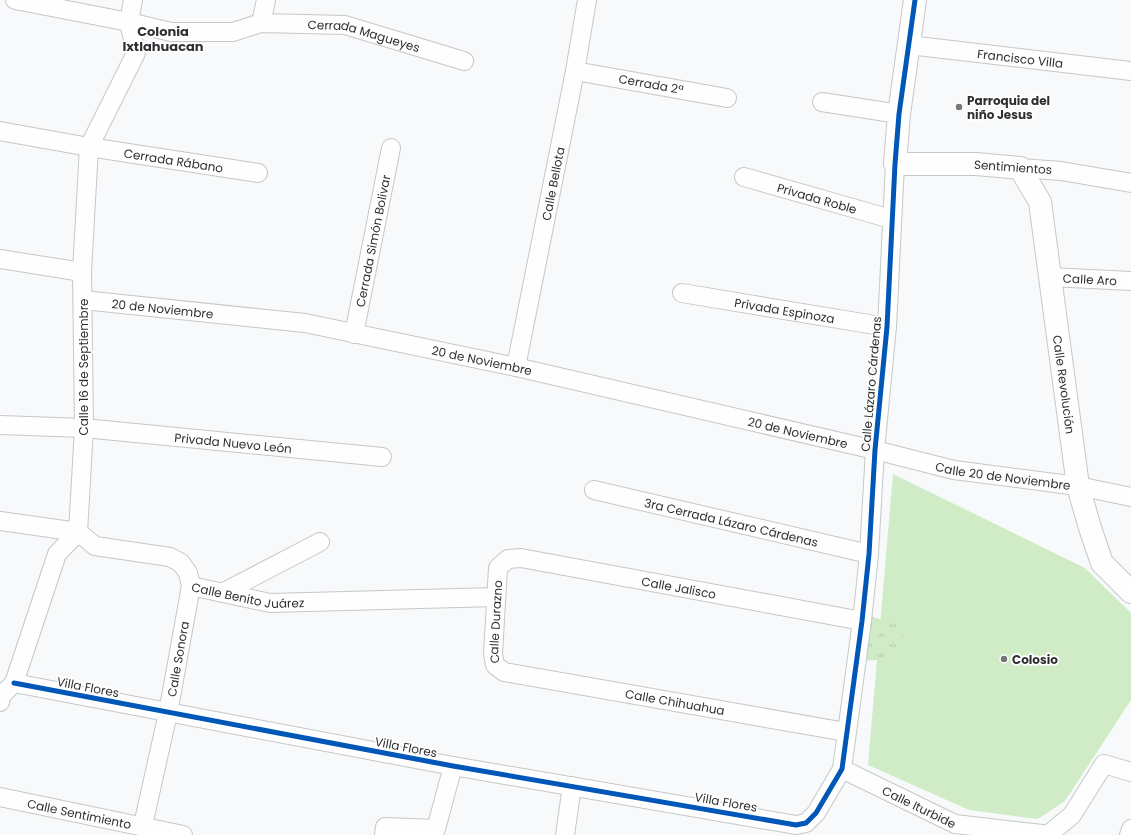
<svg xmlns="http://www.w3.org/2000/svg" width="1131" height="835" viewBox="0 0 1131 835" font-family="Poppins,sans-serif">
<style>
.grass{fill:#d0ecc7}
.park{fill:url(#park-tufts)}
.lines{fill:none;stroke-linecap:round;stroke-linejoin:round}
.minor-casing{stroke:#c6c7c8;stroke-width:20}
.tertiary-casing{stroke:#c6c7c8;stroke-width:24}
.minor{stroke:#fefefe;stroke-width:18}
.tertiary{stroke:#fefefe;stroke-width:22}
.cycleway-casing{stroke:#fff;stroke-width:8}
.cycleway{stroke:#0057b8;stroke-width:5}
.poi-dot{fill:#747678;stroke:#fff;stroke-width:1.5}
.labels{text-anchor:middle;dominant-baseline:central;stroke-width:3.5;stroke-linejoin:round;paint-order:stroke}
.street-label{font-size:12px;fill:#2e2f31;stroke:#fff}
.poi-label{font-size:12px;font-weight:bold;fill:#2e2f31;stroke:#fff;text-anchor:start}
.neighbourhood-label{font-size:13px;font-weight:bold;fill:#2e3034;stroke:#fff}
</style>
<defs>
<pattern id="park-tufts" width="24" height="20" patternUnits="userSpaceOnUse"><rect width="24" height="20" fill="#d0ecc7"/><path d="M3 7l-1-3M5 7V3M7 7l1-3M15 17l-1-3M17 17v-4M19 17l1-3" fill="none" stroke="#b3cbab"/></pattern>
</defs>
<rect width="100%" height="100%" fill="#f7f9fb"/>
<!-- grass -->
<path class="grass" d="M893 474 1085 568 1131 613V700L1065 801 1038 819 969 810 868 765Z"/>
<!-- park -->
<path class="park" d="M864 614 905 627 896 659 859 661Z"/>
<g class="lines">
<!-- minor casing -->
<g class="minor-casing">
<g id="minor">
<path id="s1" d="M15 0 129 22 171 32H233L261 23 345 25 464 61"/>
<path d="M261 23 266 0"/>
<path id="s2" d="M909 45 1131 71"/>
<path d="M575 71 727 98"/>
<path d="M822 102 899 114"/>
<path id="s3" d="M0 131 89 147 258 173"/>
<path d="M1020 168 1061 171 1131 183"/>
<path id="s4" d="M744 177 891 219"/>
<path d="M0 259 82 272"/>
<path id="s5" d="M1050 277 1131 281"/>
<path id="s6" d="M682 293 887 327"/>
<path id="s7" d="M83 300 305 323 516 367 875 450 954 470 1078 486 1131 497"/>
<path id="s8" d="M354 334 391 148"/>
<path id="s9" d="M516 367 575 71 587 0"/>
<path id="s10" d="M0 425 84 428 382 457"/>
<path id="s11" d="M594 490 869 554"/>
<path d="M0 521 78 532 95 546 170 557 181 563 188 573 191 586 168 713 143 825"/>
<path id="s12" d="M191 586 270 603 496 597"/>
<path d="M222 593 320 542"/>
<path d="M14 683 453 766 796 825 806 823 816 813 842 769 862 621 869 554 875 450 887 327 895 164"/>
<path d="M0 702 1 696 14 683 57 554 78 532 84 428 82 272 89 147 136 53 129 22 133 0"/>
<path id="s13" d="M846 732 504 672 495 665 493 654 498 568 508 559 521 558 862 621"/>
<path id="s14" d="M842 769 955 824 1051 835"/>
<path id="s15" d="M0 797 183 835"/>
<path d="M1049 834 1072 815 1104 764 1131 772"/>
<path d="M384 835 385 827 436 829 453 766"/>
<path d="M565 835 572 786"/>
<path d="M1129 835 1131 829"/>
</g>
</g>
<!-- tertiary casing -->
<g class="tertiary-casing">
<g id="tertiary">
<path id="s16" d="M915 0 899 114 895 164H976L1020 168 1040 202 1078 486 1090 528 1102 563 1131 592"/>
</g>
</g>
<!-- minor -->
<use href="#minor" class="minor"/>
<!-- tertiary -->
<use href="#tertiary" class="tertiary"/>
<!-- cycleway casing -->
<g class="cycleway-casing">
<path id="cycleway" d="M14 683 453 766 796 825 806 823 816 813 842 769 862 621 869 554 875 450 887 327 895 164 899 114 915 0"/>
</g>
<!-- cycleway -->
<use href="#cycleway" class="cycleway"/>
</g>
<!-- markers -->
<g class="poi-dot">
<circle cx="959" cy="107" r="4"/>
<circle cx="1004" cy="659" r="4"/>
</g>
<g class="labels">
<!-- street labels -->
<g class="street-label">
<text stroke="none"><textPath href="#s1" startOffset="355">Cerrada Magueyes</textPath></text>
<text stroke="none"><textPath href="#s2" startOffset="112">Francisco Villa</textPath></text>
<text transform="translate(651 84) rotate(10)">Cerrada 2ª</text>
<text stroke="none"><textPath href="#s3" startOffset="176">Cerrada Rábano</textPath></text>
<text transform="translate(1013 167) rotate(4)">Sentimientos</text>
<text stroke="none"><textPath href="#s9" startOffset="187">Calle Bellota</textPath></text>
<text stroke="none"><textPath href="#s4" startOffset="76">Privada Roble</textPath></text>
<text stroke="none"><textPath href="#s8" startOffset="95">Cerrada Simón Bolivar</textPath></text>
<text stroke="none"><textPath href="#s5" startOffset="40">Calle Aro</textPath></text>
<text stroke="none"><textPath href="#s7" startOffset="80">20 de Noviembre</textPath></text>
<text stroke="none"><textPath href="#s6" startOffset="104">Privada Espinoza</textPath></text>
<text stroke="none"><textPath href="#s7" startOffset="404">20 de Noviembre</textPath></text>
<text transform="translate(83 367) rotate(-90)">Calle 16 de Septiembre</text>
<text transform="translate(871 384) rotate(-85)">Calle Lázaro Cárdenas</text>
<text stroke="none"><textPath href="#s16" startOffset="514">Calle Revolución</textPath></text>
<text stroke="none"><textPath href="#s7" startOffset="728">20 de Noviembre</textPath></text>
<text stroke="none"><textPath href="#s10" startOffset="234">Privada Nuevo León</textPath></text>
<text stroke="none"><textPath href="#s7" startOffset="938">Calle 20 de Noviembre</textPath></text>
<text stroke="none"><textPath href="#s11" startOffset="141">3ra Cerrada Lázaro Cárdenas</textPath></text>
<text stroke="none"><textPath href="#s13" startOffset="643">Calle Jalisco</textPath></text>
<text stroke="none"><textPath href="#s12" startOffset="58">Calle Benito Juárez</textPath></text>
<text stroke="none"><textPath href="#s13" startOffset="402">Calle Durazno</textPath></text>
<text transform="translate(178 659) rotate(-80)">Calle Sonora</text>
<text transform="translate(88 687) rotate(11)">Villa Flores</text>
<text transform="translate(675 702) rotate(10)">Calle Chihuahua</text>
<text transform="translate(406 747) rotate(11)">Villa Flores</text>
<text transform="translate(726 802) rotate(10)">Villa Flores</text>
<text stroke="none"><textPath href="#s14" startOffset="86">Calle Iturbide</textPath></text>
<text stroke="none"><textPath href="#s15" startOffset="81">Calle Sentimiento</textPath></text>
</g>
<!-- poi labels -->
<g class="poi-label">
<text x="967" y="100">Parroquia del<tspan x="967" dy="14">niño Jesus</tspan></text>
<text x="1012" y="659">Colosio</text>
</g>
<!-- neighbourhood labels -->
<g class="neighbourhood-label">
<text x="163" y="31">Colonia<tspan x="163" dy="15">Ixtlahuacan</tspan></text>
</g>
</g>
</svg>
